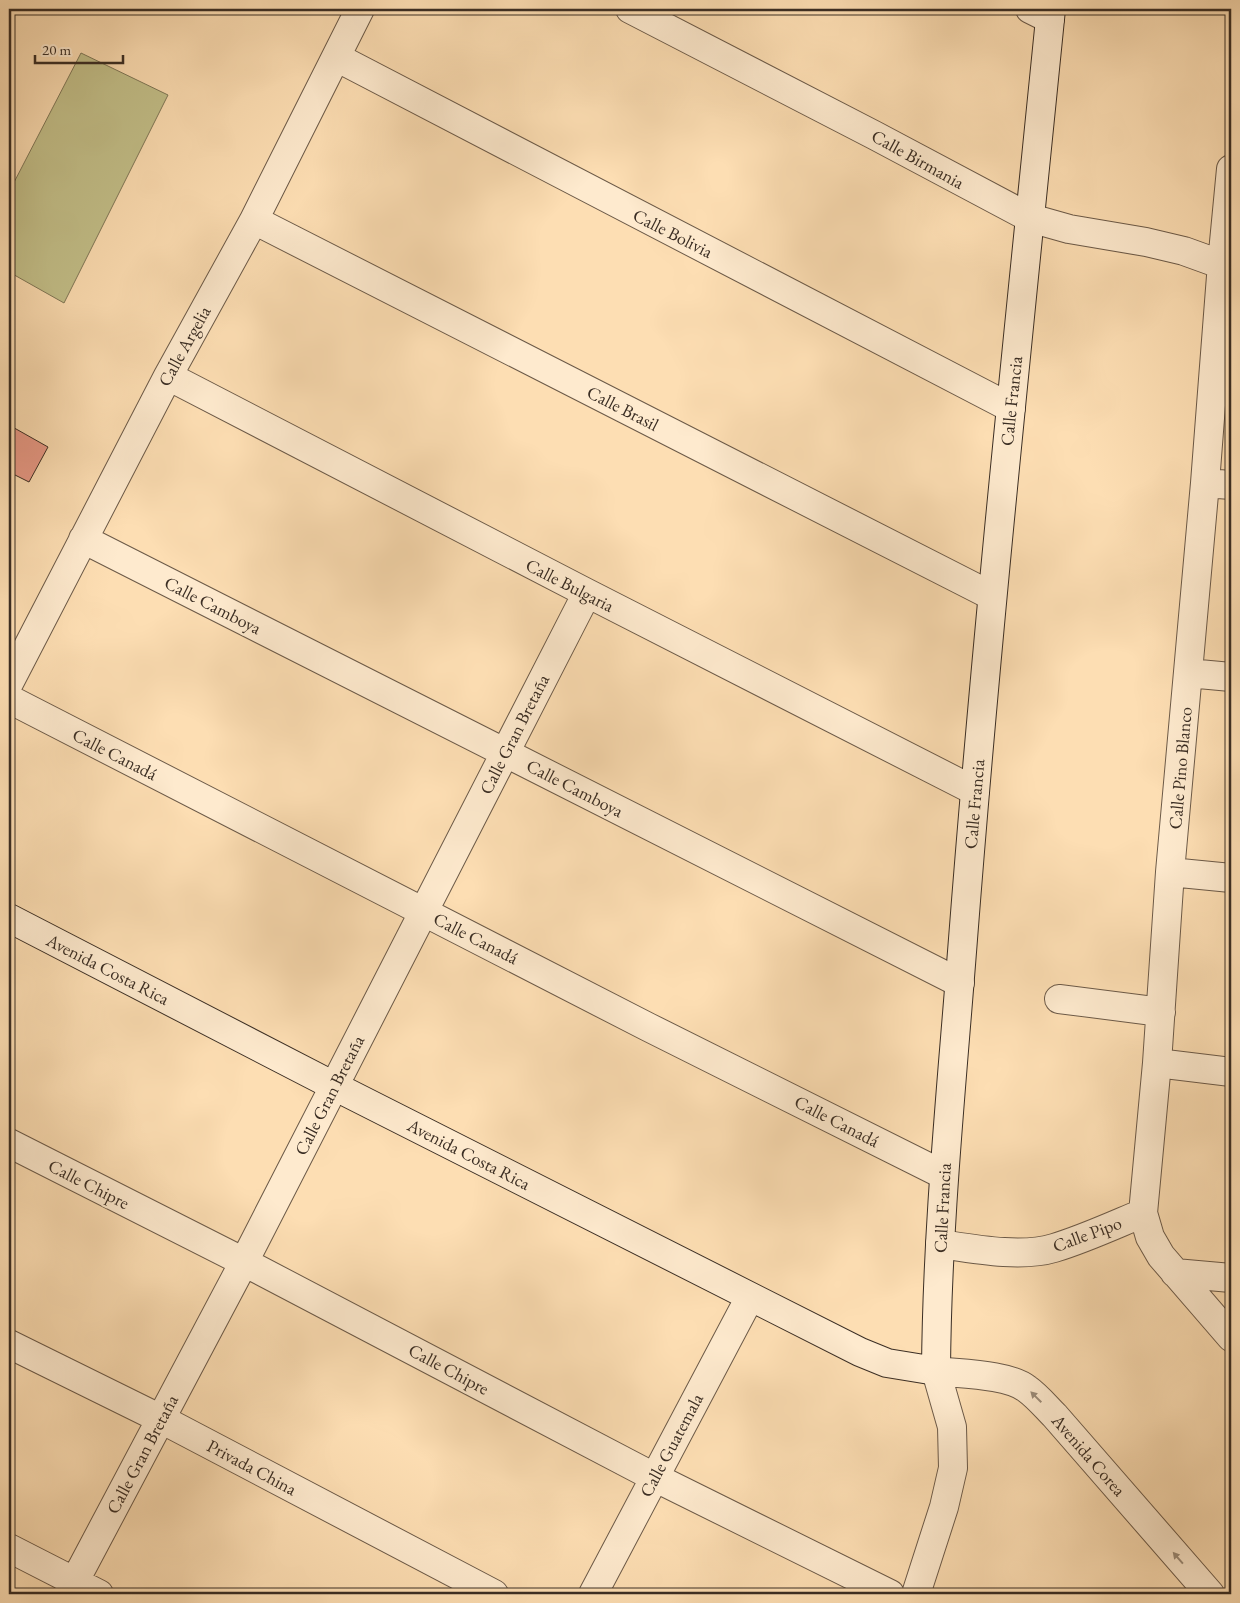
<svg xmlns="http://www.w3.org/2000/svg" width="1240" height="1603" viewBox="0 0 1240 1603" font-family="'EB Garamond',serif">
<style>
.pitch{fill:#c3c08a;stroke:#7f7757}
.building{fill:#e89986;stroke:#3b2e24}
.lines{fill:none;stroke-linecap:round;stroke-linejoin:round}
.street-casing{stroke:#6c5a48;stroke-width:30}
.secondary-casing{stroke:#3b2e24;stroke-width:30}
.street{stroke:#feeace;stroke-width:28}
.secondary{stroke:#feeace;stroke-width:28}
.oneway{fill:#9c8c79}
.labels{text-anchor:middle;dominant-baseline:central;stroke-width:4.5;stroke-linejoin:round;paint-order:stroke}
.street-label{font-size:18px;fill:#3b2e24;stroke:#feeace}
</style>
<rect width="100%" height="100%" fill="#fddeb3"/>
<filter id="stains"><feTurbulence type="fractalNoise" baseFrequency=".004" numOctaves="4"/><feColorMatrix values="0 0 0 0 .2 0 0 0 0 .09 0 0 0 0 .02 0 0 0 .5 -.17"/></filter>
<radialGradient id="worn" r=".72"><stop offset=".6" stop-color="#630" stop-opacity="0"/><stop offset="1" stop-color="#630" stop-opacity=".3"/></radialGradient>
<!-- pitch -->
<path class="pitch" d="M81 53 168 95 64 303 9 272V192Z"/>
<!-- building -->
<path class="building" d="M9 425 48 447 29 482 9 472Z"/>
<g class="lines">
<!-- street casing -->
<g class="street-casing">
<path id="street" d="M630 9 874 135 1030 218 1069 229 1146 242 1184 251 1231 268
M1030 9 1050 19
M336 57 1011 408
M1231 169 1222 263 1205 483 1170 872 1157 1063 1143 1213 1150 1237 1161 1256 1231 1337
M254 220 992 596
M168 376 587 593 975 791
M1205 483 1231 485
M83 539 960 983
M1188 673 1231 677
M9 683 168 376 254 220 360 9
M9 699 648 1027 944 1175
M1170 872 1231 878
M1059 999 1161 1012
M1157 1063 1231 1072
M9 1143 244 1262 654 1477 890 1594
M940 1244C974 1249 1021 1258 1054 1248 1084 1239 1114 1225 1143 1213
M1175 1273 1231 1278
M9 1344 161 1419 494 1594
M9 1548 99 1594
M68 1594 244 1262 587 593
M593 1594 750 1297
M916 1594 944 1507 953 1468 952 1427 936 1371C960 1374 1008 1374 1027 1389 1037 1396 1046 1407 1055 1416L1210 1594"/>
</g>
<!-- secondary casing -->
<g class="secondary-casing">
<path id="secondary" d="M9 918 334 1086 860 1352 887 1363 936 1371C937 1226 952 1083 963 939 987 628 1020 319 1051 9"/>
</g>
<!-- street -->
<use href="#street" class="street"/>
<!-- secondary -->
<use href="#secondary" class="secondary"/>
</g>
<!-- one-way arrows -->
<defs><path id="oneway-solid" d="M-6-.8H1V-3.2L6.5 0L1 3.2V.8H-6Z" transform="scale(1.25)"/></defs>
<g class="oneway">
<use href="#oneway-solid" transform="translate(1036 1397) rotate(-135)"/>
<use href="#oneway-solid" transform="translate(1178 1558) rotate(-131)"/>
</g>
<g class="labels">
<!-- street labels -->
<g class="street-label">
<text transform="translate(918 159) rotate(29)">Calle Birmania</text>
<text transform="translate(673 233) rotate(27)">Calle Bolivia</text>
<text transform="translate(184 346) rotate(-61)">Calle Argelia</text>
<text transform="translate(1011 401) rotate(-84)">Calle Francia</text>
<text transform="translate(623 408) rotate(27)">Calle Brasil</text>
<text transform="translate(570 585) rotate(27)">Calle Bulgaria</text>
<text transform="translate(213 605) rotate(27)">Calle Camboya</text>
<text transform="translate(514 734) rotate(-63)">Calle Gran Bretaña</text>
<text transform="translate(115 754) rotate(27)">Calle Canadá</text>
<text transform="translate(1180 768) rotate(-85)">Calle Pino Blanco</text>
<text transform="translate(575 788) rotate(27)">Calle Camboya</text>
<text transform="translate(974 804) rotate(-85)">Calle Francia</text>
<text transform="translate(476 938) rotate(27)">Calle Canadá</text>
<text transform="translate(108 969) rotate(27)">Avenida Costa Rica</text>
<text transform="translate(329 1095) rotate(-63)">Calle Gran Bretaña</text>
<text transform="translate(837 1121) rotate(27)">Calle Canadá</text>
<text transform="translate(469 1154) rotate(27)">Avenida Costa Rica</text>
<text transform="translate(89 1184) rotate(27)">Calle Chipre</text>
<text transform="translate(942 1208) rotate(-87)">Calle Francia</text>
<text transform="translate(1087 1234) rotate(-20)">Calle Pipo</text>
<text transform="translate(449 1369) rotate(28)">Calle Chipre</text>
<text transform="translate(671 1445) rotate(-62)">Calle Guatemala</text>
<text transform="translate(142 1454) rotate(-62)">Calle Gran Bretaña</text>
<text transform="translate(1089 1455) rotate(49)">Avenida Corea</text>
<text transform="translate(252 1467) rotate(28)">Privada China</text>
</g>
</g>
<!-- margin -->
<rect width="1240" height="1603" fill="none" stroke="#fddeb3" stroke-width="30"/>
<rect x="10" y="10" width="1220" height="1583" fill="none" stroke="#3b2e24" stroke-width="2.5"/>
<rect x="15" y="15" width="1210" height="1573" fill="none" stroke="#3b2e24"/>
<!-- scale -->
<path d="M35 55v8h88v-8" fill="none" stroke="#3b2e24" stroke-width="2.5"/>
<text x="42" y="55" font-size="15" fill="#3b2e24" stroke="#feeace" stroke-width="4" paint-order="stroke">20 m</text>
<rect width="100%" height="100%" filter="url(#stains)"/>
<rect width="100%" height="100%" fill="url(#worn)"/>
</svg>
